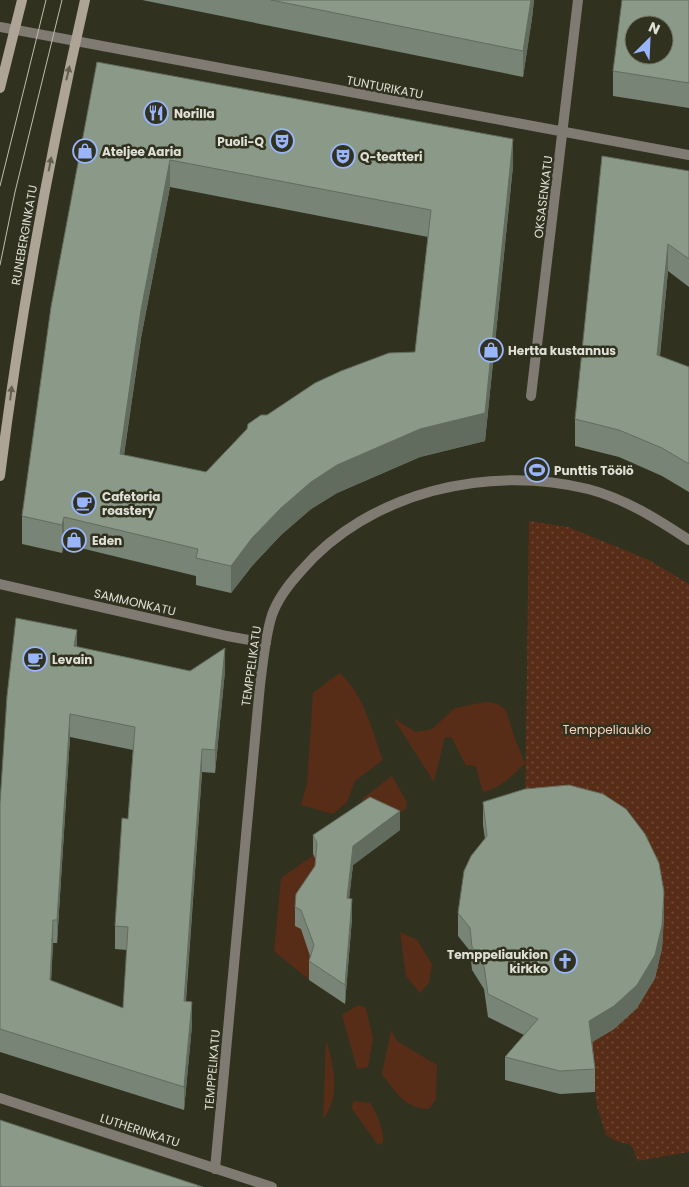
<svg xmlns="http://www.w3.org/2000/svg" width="689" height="1187" viewBox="0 0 689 1187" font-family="Poppins,sans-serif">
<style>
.grass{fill:#582d17}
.park{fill:url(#park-dots)}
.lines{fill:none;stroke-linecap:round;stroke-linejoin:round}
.minor{stroke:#7f7a72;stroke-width:10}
.secondary{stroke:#ada497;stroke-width:10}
.tram{stroke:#bdbeb2;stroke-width:1}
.wall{fill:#788475;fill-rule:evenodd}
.shaded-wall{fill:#616c5f}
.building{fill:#8b9a88;stroke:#616c5f;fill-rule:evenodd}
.oneway{fill:#625f4f}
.labels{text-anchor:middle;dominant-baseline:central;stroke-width:5;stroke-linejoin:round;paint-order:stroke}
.street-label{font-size:12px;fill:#e0e1d6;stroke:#30311f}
.poi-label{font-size:12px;font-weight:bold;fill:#e0e1d6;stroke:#30311f;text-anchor:start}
.park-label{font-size:12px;fill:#fdd3bf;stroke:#30311f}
</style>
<defs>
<pattern id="park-dots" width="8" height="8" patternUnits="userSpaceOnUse" patternTransform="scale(1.25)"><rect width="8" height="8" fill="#582d17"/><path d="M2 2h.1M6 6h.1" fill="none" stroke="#704b38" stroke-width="1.8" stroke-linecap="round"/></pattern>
</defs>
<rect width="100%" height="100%" fill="#30311f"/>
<!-- grass -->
<path class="grass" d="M339 673C364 693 372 731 383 760L355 781 347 802 333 814 301 805 307 784 313 693Z
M485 702C510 704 506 713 513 733 516 743 521 753 525 763 512 777 501 787 483 792L476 767 471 765 466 766 452 738 445 737 434 782 393 718 416 732 432 729 455 708Z
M392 776 407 802 406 809 383 822 358 810 363 798Z
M314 855 317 862 303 934 314 964 309 980 274 951 281 878Z
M400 932 417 940 432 964 429 983 420 993 406 976Z
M358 1005 366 1008 373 1038 368 1067 357 1069 342 1015Z
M391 1030 397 1041 437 1065 436 1099 429 1109C404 1108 396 1093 382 1074Z
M326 1040C334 1066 341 1097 323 1119Z
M353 1101 370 1103C378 1115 384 1130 383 1143L378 1145 352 1109Z"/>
<!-- park -->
<path class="park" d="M529 521 568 527 649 560 689 584V1152L638 1161 631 1145 616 1141 606 1135 597 1106 589 1044 525 812Z"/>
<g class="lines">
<!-- minor -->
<path class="minor" d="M0 27 689 155
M531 396 578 0
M0 584 227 636 266 643
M0 1098 272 1187
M215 1169 260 685C263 662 265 637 272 615 278 598 289 584 301 571 368 492 489 464 588 489 626 499 657 519 689 540"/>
<!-- secondary -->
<path class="secondary" d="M0 88 22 0
M0 476C20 315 49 158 85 0"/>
<!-- tram -->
<path class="tram" d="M0 186 46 0
M0 265 15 192 62 0"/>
</g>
<!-- wall -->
<path class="wall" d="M142 0H534L532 18 523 77Z
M689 0V108L613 96V71Z
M97 62 513 166 485 441 420 457 337 493 311 509 281 535 252 566 231 593 196 585V576L64 544 62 553 22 544V516ZM170 187 428 237 415 352 267 415 206 472 124 455 141 338Z
M689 171V287L668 271 660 356 689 367V492L662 476 619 457 575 446V419Z
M77 647 190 671H225L215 773 202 772 186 1001 192 1025 184 1110 0 1052V803ZM70 737 133 750 128 819 115 926V949L127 950 123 1008 51 981 53 943H57Z
M483 802 664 915 662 948 655 978 637 1008 614 1029 592 1042 595 1069V1092L560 1094 505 1080V1057L524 1035 488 1017 484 989 472 970 470 951 458 936V913L485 839 483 825Z
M400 830 353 865 349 898 352 918 345 1004 309 980V961L310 956 301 929 295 926V907L315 866 316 860 313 854V835Z"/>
<!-- shaded-wall -->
<path class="shaded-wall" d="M531 0H534L532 18 523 77V51Z
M513 139V166L485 441 420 457 337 493 311 509 281 535 252 566 231 593V566L252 538 281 508 311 482 337 465 420 429Z
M170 160V187L141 338 120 481V454L141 310Z
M668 244V271L657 383V355Z
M64 517V544L62 553V525Z
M77 630V653L74 646Z
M225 648V671L215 773V750Z
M70 714V737L57 943V920Z
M202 749V772L184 1024V1001Z
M400 811V830L353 865 347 917V898L353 846Z
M664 892V915L662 948 655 978 637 1008 614 1029 589 1044V1021Z
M352 899V918L345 1004V985Z
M53 920V943L50 1003V980Z
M192 1002V1025L184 1110V1087Z"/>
<!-- building -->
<path class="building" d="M271 0H531L523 51Z
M622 0H689V83L613 71ZM634 25H664V55H634Z
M97 62 513 139 485 413 420 429 337 465 311 482 281 508 252 538 231 566 196 558 198 549 64 517 62 525 22 516 51 307ZM170 160 431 210 415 352 389 353 341 371 315 383 267 415H261L248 424 247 429 206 472 120 454 141 310Z
M602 156 689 171V259L668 244 657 355 689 367V464L662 448 619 430 575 419Z
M16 618 77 630 74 646 190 671 225 648 215 750 202 749 184 1001 192 1002 184 1087 0 1029V803L7 696ZM70 714 135 727 128 819 122 818 115 926 128 927 123 1008 50 980 53 920H57Z
M569 785 603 794 626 809 645 834 659 863 664 892 662 925 655 955 637 985 614 1006 589 1021 595 1069 560 1071 505 1057 538 1019 488 994 484 966 472 947 470 928 458 913 464 871 471 856 487 836 483 802 525 789Z
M370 797 400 811 353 846 347 898 352 899 345 985 309 961 314 945 301 910 295 907 296 894 315 866 317 843 313 835Z
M0 1120 203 1187H0Z"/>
<!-- one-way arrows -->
<defs><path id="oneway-solid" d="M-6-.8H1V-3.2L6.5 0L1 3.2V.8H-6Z" transform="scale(1.25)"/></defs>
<g class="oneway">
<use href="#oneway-solid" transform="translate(68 73) rotate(-77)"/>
<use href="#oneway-solid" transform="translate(50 164) rotate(-79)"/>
<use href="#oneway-solid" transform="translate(11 393) rotate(-83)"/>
</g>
<!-- icons -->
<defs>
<g id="restaurant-ring" transform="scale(1.25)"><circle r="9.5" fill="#30311f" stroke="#99b5fd" stroke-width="1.5"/><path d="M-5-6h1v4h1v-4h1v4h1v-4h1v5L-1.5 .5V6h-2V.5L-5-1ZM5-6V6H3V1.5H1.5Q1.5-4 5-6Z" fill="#99b5fd"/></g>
<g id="theatre-ring" transform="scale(1.25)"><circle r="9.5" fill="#30311f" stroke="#99b5fd" stroke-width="1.5"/><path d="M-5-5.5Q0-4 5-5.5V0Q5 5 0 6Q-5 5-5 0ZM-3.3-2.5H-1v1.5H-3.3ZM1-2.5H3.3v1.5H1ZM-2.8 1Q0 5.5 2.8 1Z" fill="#99b5fd"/></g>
<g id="shop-ring" transform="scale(1.25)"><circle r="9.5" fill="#30311f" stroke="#99b5fd" stroke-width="1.5"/><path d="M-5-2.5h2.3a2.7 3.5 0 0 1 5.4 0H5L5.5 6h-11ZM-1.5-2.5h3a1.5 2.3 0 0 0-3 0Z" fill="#99b5fd"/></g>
<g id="stadium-ring" transform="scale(1.25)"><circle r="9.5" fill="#30311f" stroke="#99b5fd" stroke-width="1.5"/><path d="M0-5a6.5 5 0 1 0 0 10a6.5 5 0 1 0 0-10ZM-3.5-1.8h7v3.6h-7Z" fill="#99b5fd"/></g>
<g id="cafe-ring" transform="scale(1.25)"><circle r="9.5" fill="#30311f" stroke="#99b5fd" stroke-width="1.5"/><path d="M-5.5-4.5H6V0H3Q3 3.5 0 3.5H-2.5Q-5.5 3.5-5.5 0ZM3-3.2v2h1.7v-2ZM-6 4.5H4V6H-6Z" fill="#99b5fd"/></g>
<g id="church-ring" transform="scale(1.25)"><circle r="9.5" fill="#30311f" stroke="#99b5fd" stroke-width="1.5"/><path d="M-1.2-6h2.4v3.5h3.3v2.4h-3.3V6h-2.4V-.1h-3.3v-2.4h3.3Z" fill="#99b5fd"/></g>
</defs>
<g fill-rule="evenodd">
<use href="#restaurant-ring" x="156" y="113"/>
<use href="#theatre-ring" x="282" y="141"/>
<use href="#shop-ring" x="85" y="151"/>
<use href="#theatre-ring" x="343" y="156"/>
<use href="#shop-ring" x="491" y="350"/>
<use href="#stadium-ring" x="537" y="470"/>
<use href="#cafe-ring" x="84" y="503"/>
<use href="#shop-ring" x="74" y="540"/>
<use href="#cafe-ring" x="35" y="659"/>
<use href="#church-ring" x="565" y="961"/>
</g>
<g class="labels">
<!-- street labels -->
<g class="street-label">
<text transform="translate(385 87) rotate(11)">TUNTURIKATU</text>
<text transform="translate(543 197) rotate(-83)">OKSASENKATU</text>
<text transform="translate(24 235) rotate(-80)">RUNEBERGINKATU</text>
<text transform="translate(135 602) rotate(13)">SAMMONKATU</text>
<text transform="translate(251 666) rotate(-82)">TEMPPELIKATU</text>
<text transform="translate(212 1070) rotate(-85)">TEMPPELIKATU</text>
<text transform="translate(140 1130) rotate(18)">LUTHERINKATU</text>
</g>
<!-- poi labels -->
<g class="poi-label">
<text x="174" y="113">Norilla</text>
<text x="264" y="141" text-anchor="end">Puoli-Q</text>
<text x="102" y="151">Ateljee Aaria</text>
<text x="360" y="156">Q-teatteri</text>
<text x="508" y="350">Hertta kustannus</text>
<text x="554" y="470">Punttis Töölö</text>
<text x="102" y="496">Cafetoria<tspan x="102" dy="14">roastery</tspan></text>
<text x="92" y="540">Eden</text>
<text x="52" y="659">Levain</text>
<text x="548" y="954" text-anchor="end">Temppeliaukion<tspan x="548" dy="14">kirkko</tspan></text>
</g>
<!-- park labels -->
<g class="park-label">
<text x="607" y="729">Temppeliaukio</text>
</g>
</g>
<!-- north arrow -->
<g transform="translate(649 40) rotate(24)"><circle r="24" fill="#30311f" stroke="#767768"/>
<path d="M0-4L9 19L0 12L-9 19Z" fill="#99b5fd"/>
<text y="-8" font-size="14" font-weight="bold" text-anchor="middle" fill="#e0e1d6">N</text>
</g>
</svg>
